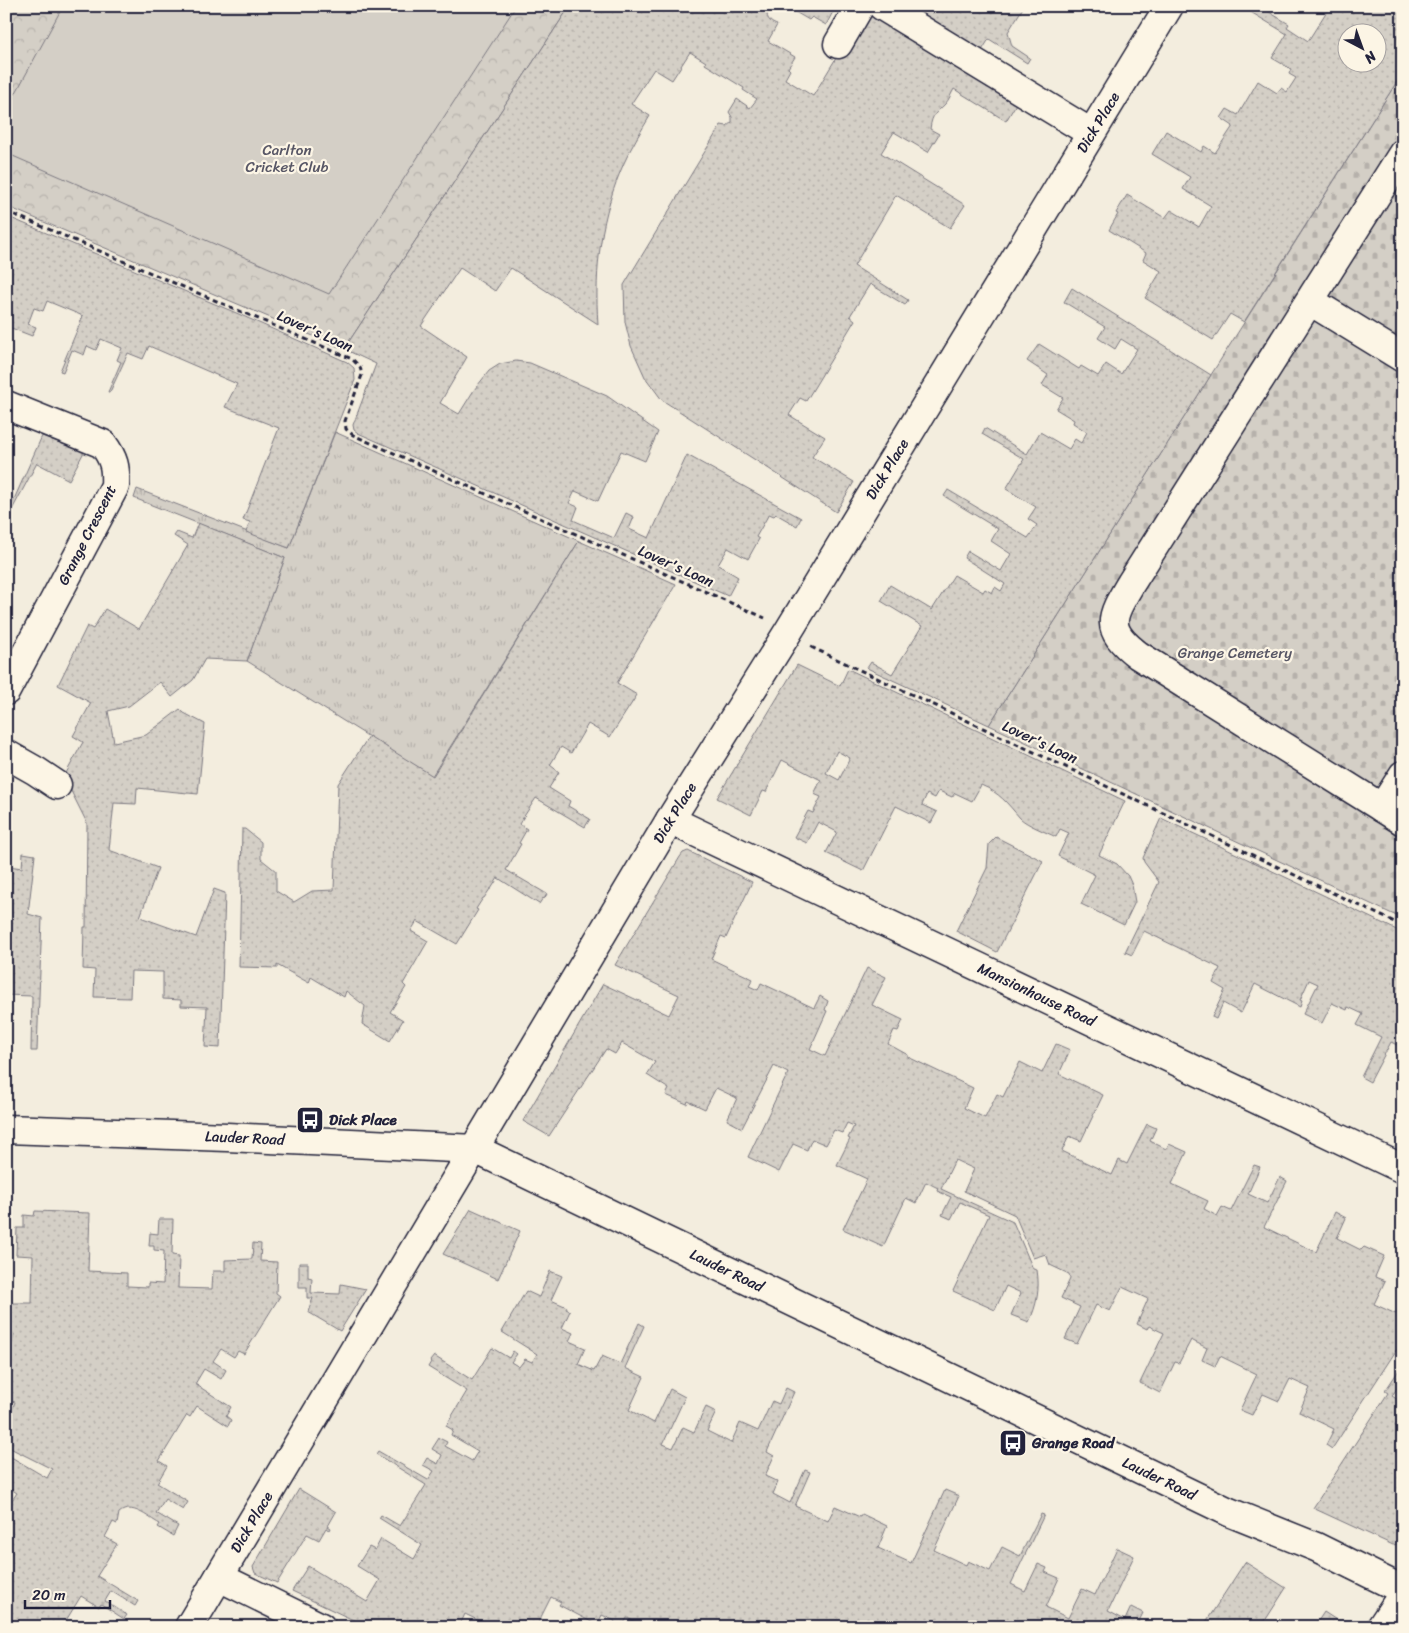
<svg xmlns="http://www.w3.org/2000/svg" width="1409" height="1633" viewBox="0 0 1409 1633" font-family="Sriracha,sans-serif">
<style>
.grass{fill:url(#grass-tufts);stroke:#7b7880}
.forest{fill:url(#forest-crowns);stroke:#7b7880}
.cemetery{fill:url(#cemetery-stones);stroke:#7b7880}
.garden{fill:url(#garden-dots);stroke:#7b7880;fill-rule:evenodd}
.pitch{fill:#d4cfc6;stroke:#7b7880}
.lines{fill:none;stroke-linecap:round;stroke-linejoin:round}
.minor-casing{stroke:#22223b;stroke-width:31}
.path{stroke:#22223b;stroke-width:3;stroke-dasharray:5 4;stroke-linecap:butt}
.minor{stroke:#fcf5e5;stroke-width:28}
.labels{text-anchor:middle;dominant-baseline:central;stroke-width:4.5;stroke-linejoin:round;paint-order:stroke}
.street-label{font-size:15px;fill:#22223b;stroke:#fcf5e5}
.park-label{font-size:15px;fill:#575665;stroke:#fcf5e5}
.poi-label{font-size:15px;font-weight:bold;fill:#22223b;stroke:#fcf5e5;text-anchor:start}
</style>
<defs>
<pattern id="grass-tufts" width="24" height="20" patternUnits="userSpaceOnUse" patternTransform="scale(1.25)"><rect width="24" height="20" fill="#d4cfc6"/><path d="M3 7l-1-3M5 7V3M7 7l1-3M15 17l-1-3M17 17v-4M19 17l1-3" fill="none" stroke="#b6b1ab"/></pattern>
<pattern id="forest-crowns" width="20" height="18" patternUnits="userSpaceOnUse" patternTransform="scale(1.25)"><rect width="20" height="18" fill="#d4cfc6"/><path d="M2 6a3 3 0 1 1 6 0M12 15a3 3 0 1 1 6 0" fill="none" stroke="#b6b1ab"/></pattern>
<pattern id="cemetery-stones" width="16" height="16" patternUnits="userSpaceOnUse" patternTransform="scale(1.25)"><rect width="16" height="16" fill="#d4cfc6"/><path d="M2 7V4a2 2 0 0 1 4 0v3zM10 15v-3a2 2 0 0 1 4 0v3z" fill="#b6b1ab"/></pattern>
<pattern id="garden-dots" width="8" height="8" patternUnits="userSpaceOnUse" patternTransform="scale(1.25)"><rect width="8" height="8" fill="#d4cfc6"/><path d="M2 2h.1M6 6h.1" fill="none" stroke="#b6b1ab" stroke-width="1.8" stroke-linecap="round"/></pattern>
</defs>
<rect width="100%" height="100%" fill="#f3edde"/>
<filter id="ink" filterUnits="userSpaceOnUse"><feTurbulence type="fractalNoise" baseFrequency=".02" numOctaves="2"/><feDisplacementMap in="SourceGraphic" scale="10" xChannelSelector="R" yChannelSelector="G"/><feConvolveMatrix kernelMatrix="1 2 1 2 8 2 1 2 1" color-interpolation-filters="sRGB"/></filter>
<g filter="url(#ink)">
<!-- grass -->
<path class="grass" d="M335 432 579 541 432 776 247 661 285 558 134 498 137 489 289 548Z"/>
<!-- forest -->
<path class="forest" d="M13 6H570L344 349 6 206V18Z"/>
<!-- cemetery -->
<path class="cemetery" d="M1403 72V919L989 725Z"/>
<!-- garden -->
<path class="garden" d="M570 6H770C764 15 768 22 777 25L768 41 795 57 788 68 790 70 785 79 813 96 864 12 1016 104 1006 121 954 89C951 94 949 100 945 104 936 114 932 113 930 129L939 134 928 152 894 132 881 153 965 205 950 228 896 195 854 266 908 300 905 305 870 284 850 316 855 320 806 401 800 398 789 415 825 437 812 457 854 482 836 512 662 400 645 377 631 346 625 322 624 285 721 125 727 126 732 122V117L729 112 737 99 750 108 757 99 743 90 744 88 705 64 706 62 690 52 672 80 654 69 631 104 650 116C641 131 631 147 624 163 601 214 594 269 598 324L511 268 495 291 460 268 421 326 467 357 440 403 459 414 474 390 489 371 500 364 516 361 530 363 607 396 658 432 645 461 621 451 598 501 575 491 569 503 578 507 573 520 614 538 626 513 634 517 629 529 649 538 687 455 801 518 797 526 776 514 774 516 769 514 756 537 759 539 748 559 728 548 718 565 738 577 728 596 358 433 354 430 353 425 376 364 344 349Z
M785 6H836L826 25 812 17 809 20Z
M905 6H1024L1008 32 1012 46 1030 58 1027 63 989 39 981 52Z
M1245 6H1259L1289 24 1287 27 1308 41 1330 6H1403V72L1244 322 1230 314 1213 340 1145 298 1161 271 1143 260 1146 253 1109 230 1118 214 1116 213 1127 195 1165 218 1171 210 1199 227 1211 206 1183 189 1190 177 1152 154 1166 131 1201 152 1204 146 1215 153 1233 126 1221 118 1227 109 1238 115 1258 81 1277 93 1281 88 1287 92 1296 78 1289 74 1291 69 1272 58 1287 34 1244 8ZM1376 32V62H1346V32Z
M6 216 234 312 347 362 354 368 355 380 289 548 246 532 250 522 243 520 279 428 225 407 237 384 149 346 143 359 128 353 110 392H108L121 362 117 360 122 348 101 339 96 350 87 346 84 355 72 350 63 372 60 371 83 316 47 301 43 311 34 308 28 324 36 327 32 336 6 326Z
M1072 288 1211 375 989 725 867 668 871 662 892 674 922 626 881 601 890 585 932 610 954 575 983 592 985 589 992 593 995 587 1001 591 1005 584 964 558 968 551 1001 571 1011 554 991 541 998 529 944 496 948 490 1028 538 1037 525 1028 519 1036 507 1006 489 1024 459 982 434 985 428 1027 454 1040 432 1069 449 1075 439 1081 443 1087 432 1073 423 1074 420 1056 409 1063 398 1042 385 1048 375 1027 361 1039 344 1079 369 1081 366 1098 376 1106 364 1121 374 1137 349 1121 339 1115 349 1098 338 1105 327 1064 302Z
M42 436 84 452 69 480 37 463 6 521V513H8Z
M198 523 285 558 247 661 205 659 193 680 172 697 160 682 129 706 108 711 114 742 146 735 180 709 184 713 205 724 198 794 137 788 136 804 114 803 109 850 158 868 140 917 196 937 214 889 225 893 220 1048 205 1047 207 1007 181 1006V1000L163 999V972L131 971 130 998 94 997 95 970 83 969 84 927H86L87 823 64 777 83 742 73 736 91 703 58 685 87 626 93 629 105 609 139 629 188 545 174 536 177 532 192 538Z
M579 541 676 584 617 683 637 695 610 737 588 724 571 753 561 747 550 765 559 772 549 788 570 801 568 806 590 819 585 827 536 798 519 824 527 829 519 843 521 844 506 870 547 894 544 899 543 898 539 904 498 878 491 889H490L484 898H483L476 909 478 910 457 944 417 921 411 931 428 941 403 984 406 987 390 1012 403 1020 390 1041 362 1024 365 1006 346 991 344 997 311 977 309 983 277 965V968L239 967 242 829H245L261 842V859L276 871V891L294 902 312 891 334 890 338 784 369 736 433 776Z
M797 665 840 686 848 669 1125 801 1099 855 1117 864 1128 876 1132 885 1135 902 1124 925 1081 904 1095 875 1058 856 1069 833 1060 829 1056 837C1046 832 1027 825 1020 818 1007 803 1000 793 981 785L972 801 955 793 952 797 939 791 935 798 927 794 922 805 937 812 931 823 896 806 863 871 826 853 837 832 818 822 807 843 794 837 808 811 813 813 821 797 814 794 821 780 782 760 766 792 763 791 751 815 717 798ZM837 751 850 758 839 780 826 773Z
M1161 818 1403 933V1048L1391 1042 1370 1082 1361 1077 1381 1037 1357 1025 1363 1014 1348 1007 1347 1010 1332 1003 1322 1023 1303 1014 1318 984 1309 980 1300 1000 1302 1001 1300 1007 1255 984 1241 1013 1223 1003 1216 1019 1212 1017 1225 990 1213 983 1220 968 1144 931 1132 955 1125 952 1159 882 1144 862 1143 858Z
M996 837 1043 861 997 952 956 931 987 868 989 844Z
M6 851 10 852 9 866 22 868 23 853 35 855 28 914 42 918 37 1051H31L32 996 6 995Z
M688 851 752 882 726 938 721 936 711 959 753 979 749 986 758 990 761 983 814 1008 820 996 828 1001 825 1010 827 1011 810 1049 825 1056 867 968 886 977 872 1005 903 1020 898 1031 894 1030 888 1044 908 1055V1057L973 1088 964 1108 985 1118 997 1094 1003 1097 1020 1062 1042 1073 1056 1044 1070 1050 1059 1074 1103 1095 1081 1141 1069 1136 1062 1151 1112 1175 1119 1160 1127 1164 1147 1124 1156 1128 1150 1141 1166 1149 1169 1144 1187 1152 1172 1184 1208 1201 1204 1209 1217 1216 1222 1207 1231 1211 1254 1165 1260 1167 1248 1194 1267 1203 1280 1177 1287 1181 1264 1227 1316 1252 1335 1212 1346 1218 1337 1238 1361 1250 1364 1247 1384 1256 1375 1277 1385 1281 1374 1304 1396 1314 1403 1298V1340L1332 1449 1326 1445 1334 1429 1299 1412 1310 1388 1290 1379 1279 1401 1263 1394 1252 1415 1240 1410 1257 1374 1220 1356 1215 1366 1202 1360 1207 1348 1191 1340 1179 1363 1175 1362 1160 1393 1140 1383 1164 1333 1149 1326 1147 1329 1137 1324 1148 1299 1122 1287 1110 1311 1096 1305 1077 1344 1065 1339 1080 1307 1061 1298 1070 1279 1069 1274 1050 1265 1046 1254 1033 1258 1015 1215 964 1191 974 1169 955 1160 941 1189 1013 1222 1033 1269 1037 1270C1040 1289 1037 1305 1029 1322L1011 1315 1021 1293 1006 1286 995 1310 953 1291 989 1215 960 1202 951 1219 942 1215 951 1197 937 1191 938 1188 926 1182 916 1203 906 1198 883 1247 843 1229 867 1179 837 1165 850 1139 848 1138 854 1126 847 1123 842 1133 834 1130 826 1145 812 1139 807 1150 793 1144 779 1172 748 1157 788 1073 774 1066 742 1128 727 1120 737 1098 716 1088 705 1109 688 1101 687 1104 666 1095 669 1089 647 1075 655 1062 622 1043 615 1054 606 1049 549 1136 523 1121 603 984 669 1015 679 995 615 965 680 857 683 853Z
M471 1209 520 1231 498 1279 443 1254Z
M35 1211 90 1213 88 1271 127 1273V1286L148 1287V1283L163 1284 164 1251 154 1250V1246H149L150 1233 158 1234 159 1219H173L172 1255 179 1256 178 1288 212 1289 213 1271H225V1260L252 1259 253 1243 261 1244 260 1261 277 1262 276 1293 280 1296 244 1354 238 1351 234 1357 221 1349 213 1361 226 1370 221 1379 204 1369 195 1384 231 1407 226 1416 231 1420 228 1426 197 1406 190 1417 187 1415 159 1461 167 1466 157 1483 188 1502 183 1510 165 1499 156 1513 178 1526 173 1536 158 1527 160 1524C147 1517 132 1502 119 1513L117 1524 113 1522 105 1537 117 1544 97 1576 138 1601 135 1606 111 1591 105 1601 127 1615 124 1619 101 1604 99 1607 81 1596 62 1627H6V1509L17 1493 6 1486V1454L47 1478 52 1469 6 1446V1428L15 1402 6 1399V1378L11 1367 6 1365V1353H10L14 1334 6 1333V1303H32L33 1256 16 1255 17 1228H24V1215L34 1216Z
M299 1263H308V1277L312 1278 311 1293 340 1294 341 1284 366 1289 340 1331 308 1312 313 1298H307V1287H299Z
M550 1271 562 1276 551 1300 567 1307 566 1309 570 1311 562 1328 573 1333 569 1341 585 1348 578 1364 594 1371 602 1356 620 1364 639 1323 644 1326 625 1368 644 1377 629 1410 654 1423 670 1389 685 1397 663 1444 673 1448 683 1427 694 1432 706 1407 716 1412 707 1431 731 1443 740 1423 758 1431 772 1401 779 1404 786 1388 794 1392 767 1452 774 1456 765 1476 778 1482 773 1494 790 1503 805 1470 810 1472 795 1506 828 1521 835 1506 860 1517 862 1514 887 1526 878 1548 911 1563 945 1490 959 1496 934 1550 966 1565 968 1561 990 1571 1002 1547 1020 1556 1041 1514 1044 1515 1011 1584 1025 1591 1038 1564 1047 1568 1045 1572 1059 1578 1046 1607 1068 1618 1082 1589 1095 1595 1117 1548 1134 1556 1108 1611 1125 1620 1131 1607 1143 1613 1136 1627H641L642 1625 627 1618 622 1627H612L615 1621 602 1615 597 1625 559 1605 561 1602 551 1597 536 1627H492L465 1614 459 1627H368L292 1591 308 1566 367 1602 380 1580 357 1566 369 1547 375 1550 381 1539 414 1559 422 1545 379 1518 381 1515 400 1526 426 1485 376 1454 378 1451 428 1480 434 1471 423 1465 427 1458 438 1464 442 1455 432 1449 439 1438 447 1442 445 1446 472 1461 478 1451 451 1435 453 1430 446 1426 467 1391 428 1367 431 1362 430 1361 434 1356 472 1380 492 1348 509 1358 513 1351 517 1354 511 1362 519 1367 525 1359 532 1362 537 1354 502 1332 526 1291 539 1297Z
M1399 1370 1403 1372V1387L1399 1385 1392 1396 1403 1403V1414L1395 1426 1403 1431V1537L1398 1544 1393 1545 1313 1508 1388 1393 1385 1391Z
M299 1489 336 1512 328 1526 331 1528 330 1530 326 1528 319 1540 307 1534 277 1583 255 1573 253 1567Z
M1245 1562 1286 1588 1261 1627H1185L1189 1618 1204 1625Z
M1324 1612 1341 1623V1627H1314Z"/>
<!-- pitch -->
<path class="pitch" d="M63 6H516L329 294 6 153V111Z"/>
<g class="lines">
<!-- minor casing -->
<g class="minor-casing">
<g id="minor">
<path d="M882 6 1091 133"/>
<path d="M838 44 860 6"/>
<path d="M1403 153 1131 583C1111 617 1103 628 1138 655L1403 821"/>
<path d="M1310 301 1403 358"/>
<path d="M6 405 103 444C114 459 116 467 115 486L6 691"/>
<path d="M6 754 36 771 57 785"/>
<path d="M1382 808 1403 775"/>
<path id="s1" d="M670 820 1403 1169"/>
<path id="s2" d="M6 1129 227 1137 475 1149 1229 1512 1316 1547 1403 1590"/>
<path d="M219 1577 321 1627"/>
<path id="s3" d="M189 1627 670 820 788 632 1169 6"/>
<path d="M1381 1627 1403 1594"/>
</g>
</g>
<!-- path -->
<path class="path" d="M6 211 352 359 360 367 362 375 345 421 346 429 353 435 765 618
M811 647 1403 926"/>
<!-- minor -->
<use href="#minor" class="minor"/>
</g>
</g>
<!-- icons -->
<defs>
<g id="bus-square" transform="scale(1.4375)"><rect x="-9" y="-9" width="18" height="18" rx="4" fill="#22223b" stroke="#fcf5e5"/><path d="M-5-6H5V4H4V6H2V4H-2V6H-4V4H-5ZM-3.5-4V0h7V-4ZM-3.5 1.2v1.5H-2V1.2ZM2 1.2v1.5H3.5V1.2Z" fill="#fff"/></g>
</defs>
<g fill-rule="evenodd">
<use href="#bus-square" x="310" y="1120"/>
<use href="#bus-square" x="1013" y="1443"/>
</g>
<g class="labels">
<!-- street labels -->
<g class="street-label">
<text stroke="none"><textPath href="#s3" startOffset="1758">Dick Place</textPath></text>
<text transform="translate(315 331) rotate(24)">Lover's Loan</text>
<text stroke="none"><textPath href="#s3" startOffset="1352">Dick Place</textPath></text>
<text transform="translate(87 535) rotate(-63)">Grange Crescent</text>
<text transform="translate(676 566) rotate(24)">Lover's Loan</text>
<text transform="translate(1040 742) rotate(25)">Lover's Loan</text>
<text stroke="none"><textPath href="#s3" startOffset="948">Dick Place</textPath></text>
<text stroke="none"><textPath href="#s1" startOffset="406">Mansionhouse Road</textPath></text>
<text stroke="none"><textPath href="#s2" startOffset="239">Lauder Road</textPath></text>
<text stroke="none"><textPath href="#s2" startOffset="749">Lauder Road</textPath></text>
<text stroke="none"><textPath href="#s2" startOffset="1229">Lauder Road</textPath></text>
<text stroke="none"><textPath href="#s3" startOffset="122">Dick Place</textPath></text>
</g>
<!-- park labels -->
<g class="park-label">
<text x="287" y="150">Carlton<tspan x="287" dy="17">Cricket Club</tspan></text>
<text x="1235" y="653">Grange Cemetery</text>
</g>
<!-- poi labels -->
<g class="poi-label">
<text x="329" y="1120">Dick Place</text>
<text x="1032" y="1443">Grange Road</text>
</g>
</g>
<!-- margin -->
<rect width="1409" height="1633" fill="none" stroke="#fcf5e5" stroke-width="25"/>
<rect x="12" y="12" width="1384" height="1608" fill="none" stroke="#22223b" stroke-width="2" filter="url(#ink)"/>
<!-- north arrow -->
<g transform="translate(1362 48) rotate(139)"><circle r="24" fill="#fcf5e5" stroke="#a5a1a1"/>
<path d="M0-4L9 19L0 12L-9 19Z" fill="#22223b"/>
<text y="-8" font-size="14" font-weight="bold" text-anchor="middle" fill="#22223b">N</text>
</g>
<!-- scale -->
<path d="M25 1600v8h85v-8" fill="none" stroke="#22223b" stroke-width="2.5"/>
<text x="32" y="1600" font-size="15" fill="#22223b" stroke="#fcf5e5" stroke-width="4" paint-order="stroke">20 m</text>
</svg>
